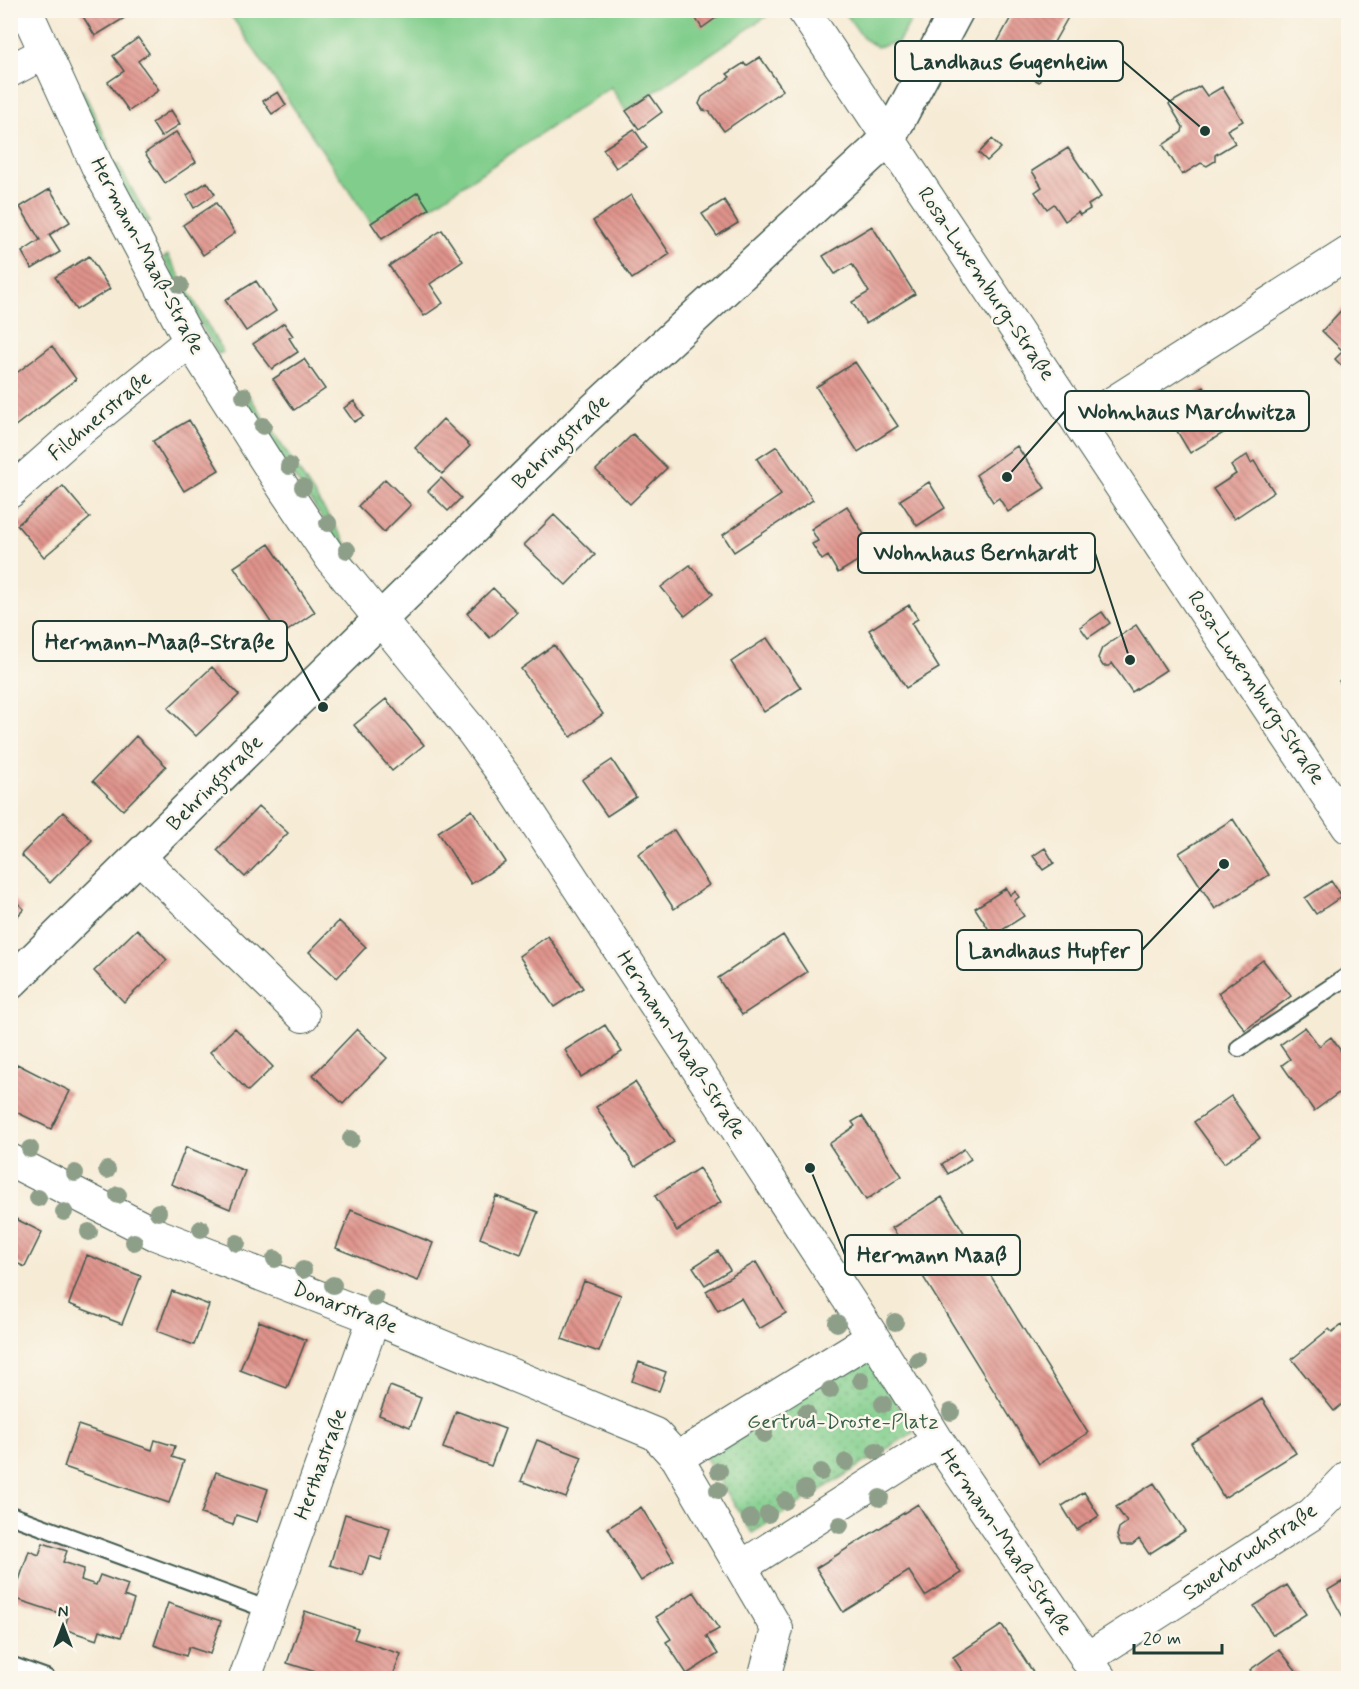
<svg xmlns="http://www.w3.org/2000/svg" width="1359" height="1689" viewBox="0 0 1359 1689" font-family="Mynerve,sans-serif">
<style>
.grass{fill:url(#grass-tufts);stroke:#508660;stroke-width:1.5}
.park{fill:url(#park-dots);stroke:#508660;stroke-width:1.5}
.garden{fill:#81ce8c;stroke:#508660;stroke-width:1.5}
.building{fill:url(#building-back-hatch)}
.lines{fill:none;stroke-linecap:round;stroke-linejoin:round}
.service-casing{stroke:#3f574c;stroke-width:20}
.minor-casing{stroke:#3f574c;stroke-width:34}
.tertiary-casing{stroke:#3f574c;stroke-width:36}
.service{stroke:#fff;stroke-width:16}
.minor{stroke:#fff;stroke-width:32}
.tertiary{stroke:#fff;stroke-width:33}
.tree{fill:#8e9f89}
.labels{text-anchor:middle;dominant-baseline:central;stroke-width:5;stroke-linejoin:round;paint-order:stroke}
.street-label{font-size:21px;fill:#1f3d34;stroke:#fbf7ec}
.park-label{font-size:21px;fill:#38614a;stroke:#fbf7ec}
.leader{fill:none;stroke:#1f3d34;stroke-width:2}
.callout-dot{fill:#1f3d34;stroke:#fbf7ec;stroke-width:2}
.callout{fill:#fbf7ec;stroke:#1f3d34;stroke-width:2}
.callout-label{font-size:22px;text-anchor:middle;font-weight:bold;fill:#1f3d34}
</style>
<defs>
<pattern id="grass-tufts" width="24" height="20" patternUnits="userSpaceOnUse" patternTransform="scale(1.5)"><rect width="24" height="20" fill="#81ce8c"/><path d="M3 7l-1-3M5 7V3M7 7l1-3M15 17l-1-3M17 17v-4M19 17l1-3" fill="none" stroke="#69a873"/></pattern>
<pattern id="park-dots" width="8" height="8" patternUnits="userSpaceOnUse" patternTransform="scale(1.5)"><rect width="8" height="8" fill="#81ce8c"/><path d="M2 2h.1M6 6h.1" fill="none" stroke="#69a873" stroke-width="1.8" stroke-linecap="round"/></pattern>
<pattern id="building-back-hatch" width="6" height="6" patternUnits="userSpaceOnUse" patternTransform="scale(1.5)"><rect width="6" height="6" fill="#df938b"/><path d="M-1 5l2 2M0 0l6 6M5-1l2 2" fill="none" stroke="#b47972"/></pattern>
</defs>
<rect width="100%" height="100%" fill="#fbf7ec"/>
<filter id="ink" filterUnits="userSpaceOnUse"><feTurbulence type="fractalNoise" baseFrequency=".0167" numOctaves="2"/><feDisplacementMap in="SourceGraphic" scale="12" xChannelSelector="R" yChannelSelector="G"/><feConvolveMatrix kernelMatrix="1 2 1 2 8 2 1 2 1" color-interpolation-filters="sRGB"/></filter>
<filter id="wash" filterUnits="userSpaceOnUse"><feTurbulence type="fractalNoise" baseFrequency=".008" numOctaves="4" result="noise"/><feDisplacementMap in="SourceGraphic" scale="24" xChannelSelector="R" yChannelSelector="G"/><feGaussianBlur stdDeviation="1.35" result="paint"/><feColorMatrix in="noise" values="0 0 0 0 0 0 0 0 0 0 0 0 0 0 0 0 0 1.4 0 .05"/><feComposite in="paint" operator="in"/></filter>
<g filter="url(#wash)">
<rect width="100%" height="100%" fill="#f6ebd5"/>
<!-- grass -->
<path class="grass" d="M83 90 111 150 106 152 79 91Z
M118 164 150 222H143L113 167Z
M168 255 223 352 218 354 163 258Z
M246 391 369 578 364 580 278 452 242 393Z"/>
<!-- park -->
<path class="park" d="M866 1354 914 1432 752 1533 704 1455Z"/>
<!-- garden -->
<path class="garden" d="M764 10 767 16 626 111 611 87 382 239 228 11Z
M844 11H917L898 42 877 47 863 38Z"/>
<g id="blocks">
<!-- building -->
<path class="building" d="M79 10H122L126 17 95 36Z
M690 10H727L702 28Z
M1015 10H1068L1071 12 1044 60 1049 64 1039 82 1019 71 1022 66 993 50Z
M138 38 149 53 138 61 159 90 129 111 108 82 124 71 113 56Z
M760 57 783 90 724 131 709 111 703 110 699 104 702 97 730 77 727 74 744 63 746 66Z
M1200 86 1207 96 1222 87 1243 121 1227 130 1235 143 1215 155V161L1207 166 1201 163 1182 175 1163 145 1182 132 1183 127 1169 104Z
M278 92 286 105 272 114 263 101Z
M650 95 662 112 639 129 626 111Z
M171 110 180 124 161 137 152 123Z
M634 129 647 148 616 168 603 149Z
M176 132 196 162 165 183 145 153Z
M992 139 1001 148 987 161 979 153Z
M1068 148 1101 197 1088 205 1090 209 1080 215 1078 212 1065 221 1054 204 1047 209 1035 192 1042 187 1032 171Z
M207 182 215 194 194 208 187 195Z
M50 189 70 222 49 235 60 252 32 269 22 252 40 240 20 207Z
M418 192 429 209 382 239 371 223Z
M631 195 670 254 632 279 593 221Z
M724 200 738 223 717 236 702 214Z
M216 203 235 233 203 255 183 225Z
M872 226 915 294 866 324 852 302 869 292 852 264 835 274 823 256Z
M442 230 463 261 430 284 443 303 424 316 389 266Z
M89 256 110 289 76 310 55 277Z
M256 281 276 311 246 331 225 300Z
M1348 303V366L1345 369 1335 359 1343 351 1322 331Z
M284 323 293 336 289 338 298 352 272 369 253 344Z
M52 346 76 379 10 430V378Z
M304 359 325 389 294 410 273 379Z
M855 362 898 426 858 452 816 387Z
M1204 387 1216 408 1227 402 1240 423 1190 453 1165 411Z
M354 401 364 416 354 422 344 408Z
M443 419 470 446 442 474 415 448Z
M189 420 219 470 184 491 153 441Z
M633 434 667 468 630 504 596 470Z
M777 446 813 500 734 552 723 535 781 495 757 459Z
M1017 446 1045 488 1008 512 999 498 993 502 976 475Z
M1247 455 1251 463 1254 461 1274 492 1234 519 1213 489 1236 474 1231 466Z
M441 478 461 498 448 511 428 491Z
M385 479 411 505 384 532 358 506Z
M929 482 945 508 917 526 900 500Z
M63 486 90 518 44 557 17 525Z
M847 506 874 551 838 573 828 556 822 560 812 544 818 541 811 529Z
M554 515 595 555 566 585 524 545Z
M269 544 315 612 280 636 234 567Z
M690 565 713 594 685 616 661 587Z
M493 588 517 612 490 638 467 613Z
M909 605 918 619 911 623 939 668 906 688 869 630Z
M1102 612 1110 623 1088 638 1080 627Z
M1136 625 1166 670 1132 692 1112 663 1109 666H1103L1098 658 1102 648Z
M767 638 801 688 764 712 731 662Z
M554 645 603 714 571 737 521 669Z
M212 667 239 695 196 736 168 708Z
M1348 675V696L1339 681Z
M386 699 424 745 392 771 354 725Z
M136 736 166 766 123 810 93 781Z
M612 760 636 797 607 816 582 780Z
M259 806 288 833 245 877 217 850Z
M472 810 506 862 471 884 438 832Z
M63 812 92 840 50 883 21 855Z
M1233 819 1269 875 1215 909 1179 853Z
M674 830 709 885 674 909 638 854Z
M1045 848 1054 863 1043 870 1033 856Z
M1331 881 1342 896 1316 914 1305 898Z
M1006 888 1010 895 1015 891 1019 897 1014 901 1024 916 993 936 975 908Z
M10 896 24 909 10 924Z
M339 921 366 947 337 978 309 952Z
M137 929 167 960 124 1002 94 971Z
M783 935 807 972 742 1015 718 978Z
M548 936 583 988 554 1007 519 956Z
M1263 960 1291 996 1245 1030 1218 993Z
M605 1025 622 1052 581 1077 565 1050Z
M1305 1027 1319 1046 1331 1037 1348 1061V1086L1314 1111 1282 1065 1290 1059 1280 1045Z
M235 1028 273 1067 248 1091 210 1052Z
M357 1029 387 1058 343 1104 313 1075Z
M17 1064 70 1091 51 1129 10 1109V1078Z
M635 1082 674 1142 635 1167 596 1107Z
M1231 1096 1260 1138 1224 1163 1194 1122Z
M862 1116 902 1176 866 1200 829 1144 855 1126 852 1122Z
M186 1147 245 1171 230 1209 171 1184Z
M964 1149 971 1159 948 1174 942 1164Z
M699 1168 721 1202 677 1231 655 1196Z
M496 1196 538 1212 521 1254 480 1238Z
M942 1197 1088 1433 1039 1464 914 1262 904 1268 889 1244 899 1238 892 1228Z
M351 1210 433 1243 418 1281 336 1248Z
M10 1216 42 1232 25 1267 10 1260Z
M718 1251 730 1270 705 1285 693 1267Z
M87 1255 141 1276 122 1324 69 1304Z
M756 1262 786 1313 759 1329 741 1298 718 1311 706 1291Z
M584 1281 621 1295 599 1352 562 1339Z
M172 1291 209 1305 194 1345 157 1331Z
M259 1321 306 1340 287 1388 240 1370Z
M1341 1325 1348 1335V1399L1334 1411 1292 1359 1329 1329 1332 1332Z
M639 1362 666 1372 659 1391 632 1381Z
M390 1386 421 1398 410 1427 379 1415Z
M1262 1399 1296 1453 1224 1498 1191 1443Z
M456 1411 505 1429 491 1466 443 1448Z
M78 1425 152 1450 155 1440 175 1446 172 1457 184 1461 169 1503 64 1467Z
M537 1440 582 1457 566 1498 521 1481Z
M216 1472 268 1489 257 1522 236 1515 233 1525 201 1514Z
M1154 1483 1185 1531 1149 1554 1139 1539 1132 1545H1121L1117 1536 1119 1528 1127 1522 1116 1507Z
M1084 1492 1099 1516 1077 1530 1062 1506Z
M918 1504 961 1573 925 1596 909 1571 843 1612 816 1568Z
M641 1507 674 1560 641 1581 608 1528Z
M345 1514 390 1528 381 1560 369 1556 363 1575 330 1565Z
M43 1543 67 1551 63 1562 84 1569 81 1580 96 1585 100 1575 128 1585 124 1596 134 1600 121 1637 100 1630 97 1640 64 1629 68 1616 13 1598 29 1551 39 1555Z
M1348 1578V1626L1328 1590Z
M1287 1585 1306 1614 1273 1635 1254 1606Z
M694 1592 719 1629 706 1636 718 1654 687 1674 666 1642 671 1639 656 1617Z
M168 1603 221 1621 210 1654 189 1647 186 1656 154 1645Z
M305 1611 358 1629 354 1639 401 1654 392 1678H335L287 1663Z
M1002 1625 1037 1678H967L953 1657Z
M1279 1649 1302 1678H1257L1250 1670Z
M416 1674 429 1678H415Z"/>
</g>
</g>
<g filter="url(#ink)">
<use href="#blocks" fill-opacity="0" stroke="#3f574c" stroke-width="1.5"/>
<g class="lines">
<!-- service casing -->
<g class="service-casing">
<path id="service" d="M1239 1048 1348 976
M10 1515 269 1610
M10 1665 46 1678"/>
</g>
<!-- minor casing -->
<g class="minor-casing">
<path id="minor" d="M26 10 98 168 190 341 282 486 332 560 471 730 512 786 873 1337 938 1441 1100 1678
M803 10 1348 827
M10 71 44 53
M1079 424 1348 253
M10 492 72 437 190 341
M140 858 303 1016
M10 1160 155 1234 374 1318 655 1434 677 1458 777 1629 764 1678
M677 1458 873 1337
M741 1567 938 1441
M1086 1659 1312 1514 1348 1477
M245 1678 374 1318"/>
</g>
<!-- tertiary casing -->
<g class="tertiary-casing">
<path id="tertiary" d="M10 983 584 419 889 138 957 10"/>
</g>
<!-- service -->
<use href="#service" class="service"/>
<!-- minor -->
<use href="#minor" class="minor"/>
<!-- tertiary -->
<use href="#tertiary" class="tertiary"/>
</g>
<!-- trees -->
<g class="tree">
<circle cx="180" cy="285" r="9"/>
<circle cx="244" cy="396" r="9"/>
<circle cx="263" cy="426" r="9"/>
<circle cx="289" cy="466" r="9"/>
<circle cx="303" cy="487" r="9"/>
<circle cx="328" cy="523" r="9"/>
<circle cx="347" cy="550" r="9"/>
<circle cx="351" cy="1139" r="9"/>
<circle cx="30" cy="1149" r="9"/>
<circle cx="107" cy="1170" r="9"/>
<circle cx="75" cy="1173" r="9"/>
<circle cx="118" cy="1195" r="9"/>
<circle cx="38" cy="1198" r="9"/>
<circle cx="64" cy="1212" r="9"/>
<circle cx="158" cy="1212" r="9"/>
<circle cx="201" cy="1229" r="9"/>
<circle cx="89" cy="1232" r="9"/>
<circle cx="134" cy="1242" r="9"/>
<circle cx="237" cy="1243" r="9"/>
<circle cx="275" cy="1259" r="9"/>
<circle cx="303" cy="1270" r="9"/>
<circle cx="333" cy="1285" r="9"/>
<circle cx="375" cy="1298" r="9"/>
<circle cx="895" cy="1322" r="9"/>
<circle cx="837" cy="1323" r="9"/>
<circle cx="918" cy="1360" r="9"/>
<circle cx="861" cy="1380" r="9"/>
<circle cx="830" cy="1390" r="9"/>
<circle cx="883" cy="1404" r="9"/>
<circle cx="951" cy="1412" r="9"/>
<circle cx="806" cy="1413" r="9"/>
<circle cx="764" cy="1434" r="9"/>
<circle cx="876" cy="1451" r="9"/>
<circle cx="846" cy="1462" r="9"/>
<circle cx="719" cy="1471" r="9"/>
<circle cx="821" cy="1472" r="9"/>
<circle cx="805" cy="1489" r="9"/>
<circle cx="718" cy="1490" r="9"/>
<circle cx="880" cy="1498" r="9"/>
<circle cx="785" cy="1501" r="9"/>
<circle cx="768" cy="1514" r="9"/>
<circle cx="750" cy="1518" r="9"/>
<circle cx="840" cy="1525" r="9"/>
</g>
</g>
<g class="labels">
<!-- street labels -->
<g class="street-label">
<text transform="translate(147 256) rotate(62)">Hermann-Maaß-Straße</text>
<text transform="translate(986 284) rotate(56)">Rosa-Luxemburg-Straße</text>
<text transform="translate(100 416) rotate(-40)">Filchnerstraße</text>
<text transform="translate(561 442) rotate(-44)">Behringstraße</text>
<text transform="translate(1256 688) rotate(56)">Rosa-Luxemburg-Straße</text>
<text transform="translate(215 783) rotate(-45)">Behringstraße</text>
<text transform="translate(681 1045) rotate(57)">Hermann-Maaß-Straße</text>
<text transform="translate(345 1308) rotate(21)">Donarstraße</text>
<text transform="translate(321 1464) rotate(-70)">Herthastraße</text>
<text transform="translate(1006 1542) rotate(56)">Hermann-Maaß-Straße</text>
<text transform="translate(1250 1552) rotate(-34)">Sauerbruchstraße</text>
</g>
<!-- park labels -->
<g class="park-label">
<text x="843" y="1422">Gertrud-Droste-Platz</text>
</g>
</g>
<!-- callouts -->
<path class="leader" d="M1205 131L1123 61M1007 477L1065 411M1130 660L1095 553M323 707L287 641M1224 864L1142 950M810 1168L845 1255"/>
<g class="callout-dot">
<circle cx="1205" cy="131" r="6"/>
<circle cx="1007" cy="477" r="6"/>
<circle cx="1130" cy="660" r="6"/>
<circle cx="323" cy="707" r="6"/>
<circle cx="1224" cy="864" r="6"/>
<circle cx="810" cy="1168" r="6"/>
</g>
<g class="callout">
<rect x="895" y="41" width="228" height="40" rx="6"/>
<rect x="1065" y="391" width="244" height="40" rx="6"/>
<rect x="858" y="533" width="237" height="40" rx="6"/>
<rect x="33" y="621" width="254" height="40" rx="6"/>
<rect x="957" y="930" width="185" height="40" rx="6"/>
<rect x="845" y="1235" width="175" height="40" rx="6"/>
</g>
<g class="callout-label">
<text x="1009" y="69">Landhaus Gugenheim</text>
<text x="1187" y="419">Wohnhaus Marchwitza</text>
<text x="976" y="560">Wohnhaus Bernhardt</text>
<text x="160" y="649">Hermann-Maaß-Straße</text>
<text x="1049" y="958">Landhaus Hupfer</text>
<text x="932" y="1262">Hermann Maaß</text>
</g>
<!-- margin -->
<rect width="1359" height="1689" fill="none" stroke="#fbf7ec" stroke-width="36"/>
<!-- north arrow -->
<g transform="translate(63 1626)" stroke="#fbf7ec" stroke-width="4.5" paint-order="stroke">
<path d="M0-4.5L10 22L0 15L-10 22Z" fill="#1f3d34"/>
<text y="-9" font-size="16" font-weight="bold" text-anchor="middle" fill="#1f3d34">N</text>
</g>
<!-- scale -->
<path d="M1134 1644v9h88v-9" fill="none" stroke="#1f3d34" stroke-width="3"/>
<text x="1143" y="1644" font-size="18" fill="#1f3d34" stroke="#fbf7ec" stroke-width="4.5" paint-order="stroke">20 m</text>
</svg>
